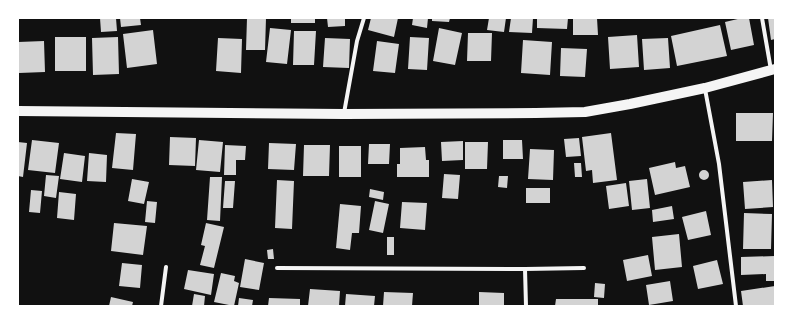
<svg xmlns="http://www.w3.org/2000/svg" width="793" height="324" viewBox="0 0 793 324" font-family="'Noto Sans',sans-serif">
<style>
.building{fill:#d3d3d3}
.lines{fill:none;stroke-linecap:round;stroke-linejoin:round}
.minor{stroke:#f5f5f5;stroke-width:4}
.primary{stroke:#f5f5f5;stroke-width:10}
</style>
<rect width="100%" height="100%" fill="#111"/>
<!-- building -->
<path class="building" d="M100 18H116L117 31 101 32Z
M120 18H140L141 25 121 27Z
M247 18H266L265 50H246Z
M291 18H315V23H291Z
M327 18H345V26L328 27Z
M371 18H398L394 37 368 30Z
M413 18H428L427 28 412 25Z
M432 18H450L449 22 432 21Z
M489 18H506L504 32 487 30Z
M511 18H533L532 33 509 32Z
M537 18H568L567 29 537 28Z
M573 18H597L598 35H573Z
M742 18H749L754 45 731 50 725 22Z
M768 18H775V39L771 40Z
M720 25 727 56 677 66 671 36Z
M270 28 291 30 287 64 266 62Z
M439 28 462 33 455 65 433 61Z
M153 30 157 64 127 68 123 34Z
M294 31H316L314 65H293Z
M468 33H492L491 61H467Z
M637 35 639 67 610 69 608 37Z
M55 37H86V71H55Z
M118 37 119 74 93 75 92 38Z
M410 37 429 38 427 70 408 69Z
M218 38 242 39 241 73 216 71Z
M325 38 350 39 349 68 323 67Z
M668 38 670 68 644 70 642 39Z
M523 40 552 42 550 75 521 73Z
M44 41 45 72 19 73 18 42Z
M377 41 399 44 395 73 373 71Z
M561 48 587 49 585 77 560 76Z
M736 113H773L772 141H736Z
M116 133 136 134 133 170 112 168Z
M611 133 617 180 593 183 592 170 586 171 582 137Z
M170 137 196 138 195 166 169 165Z
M579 138 581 156 566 157 564 139Z
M32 140 59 143 55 173 28 170Z
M199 140 223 142 220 172 196 170Z
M503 140H522L523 159H503Z
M463 141V160L442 161 441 142Z
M18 142 27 143 23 177 18 176Z
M465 142H488L487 169H465Z
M269 143 296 144 294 170 268 169Z
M369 144H390L389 164H368Z
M225 145 246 146 245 160H236V175H224Z
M304 145H330L329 176H303Z
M339 146H361V177H339Z
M425 147 426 160H429V177H397V164H400V148Z
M530 149 554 150 553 180 528 179Z
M64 153 85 156 82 182 60 179Z
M89 153 107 155 106 182 87 181Z
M675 162 676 168 685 166 690 187 655 195 649 168Z
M574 163H581L582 177H575Z
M699 175a5 5 0 1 1 10 0a5 5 0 1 1-10 0Z
M444 174 460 175 458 199 442 198Z
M46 175 59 176 56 198 44 196Z
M499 176H508L507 188 498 187Z
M210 177H222L220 221 207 220Z
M132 179 149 182 144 204 128 201Z
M647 179 650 208 632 210 629 181Z
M277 180 294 181 292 229 275 228Z
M772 180 773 207 745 209 743 182Z
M225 181H235L233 208H223Z
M626 183 629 206 609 209 606 186Z
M526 188H550V203H526Z
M370 189 384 192 383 200 369 197Z
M31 190 42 191 40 213 29 212Z
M59 192 76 194 74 220 57 218Z
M147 201 157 202 155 223 145 222Z
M375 201 389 204 383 233 369 230Z
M402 202 427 203 425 230 400 228Z
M340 204 361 206 359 233H352L350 250 336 248Z
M672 206 674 219 653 222 652 210Z
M706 211 711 235 688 240 682 217Z
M744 213 772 214 771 249H743Z
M114 223 147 226 143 255 111 251Z
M206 223 224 227 214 268 200 265 205 246 201 245Z
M679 234 682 267 655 270 652 237Z
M387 237H394V255H387Z
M273 249 274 259H268L267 250Z
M648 255 652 276 627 281 623 260Z
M775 256V281H766V274L741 275V257Z
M245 259 264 263 259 290 240 287Z
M717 260 723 284 698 289 693 266Z
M122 263 142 265 140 288 119 286Z
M188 270 214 274 211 295 184 289Z
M221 273 235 276 234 281 239 283 234 306 214 302Z
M670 281 673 301 649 305 646 285Z
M595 283 605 284 604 298 594 297Z
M775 286V306H743L741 291Z
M310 289 340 291 339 306H308Z
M384 292 413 293 412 306H383Z
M479 292 504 293V306H479Z
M194 294 205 296 204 306H192Z
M346 294 375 296 374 306H345Z
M111 297 133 302 132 306H109Z
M239 298 253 300 252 306H238Z
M269 298 300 299V306H268Z
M556 299H598V306H555Z"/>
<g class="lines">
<!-- minor -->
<path class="minor" d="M762 18 771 70
M705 89 719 164 736 306
M344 113 357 41 364 18
M277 268 525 269 526 306
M525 269 584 268
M161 306 166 267"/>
<!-- primary -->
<path class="primary" d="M18 111 344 114 536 113 585 112 630 104 705 88 775 69"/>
</g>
<!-- border -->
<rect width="793" height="324" fill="none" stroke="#ffffff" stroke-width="38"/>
</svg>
